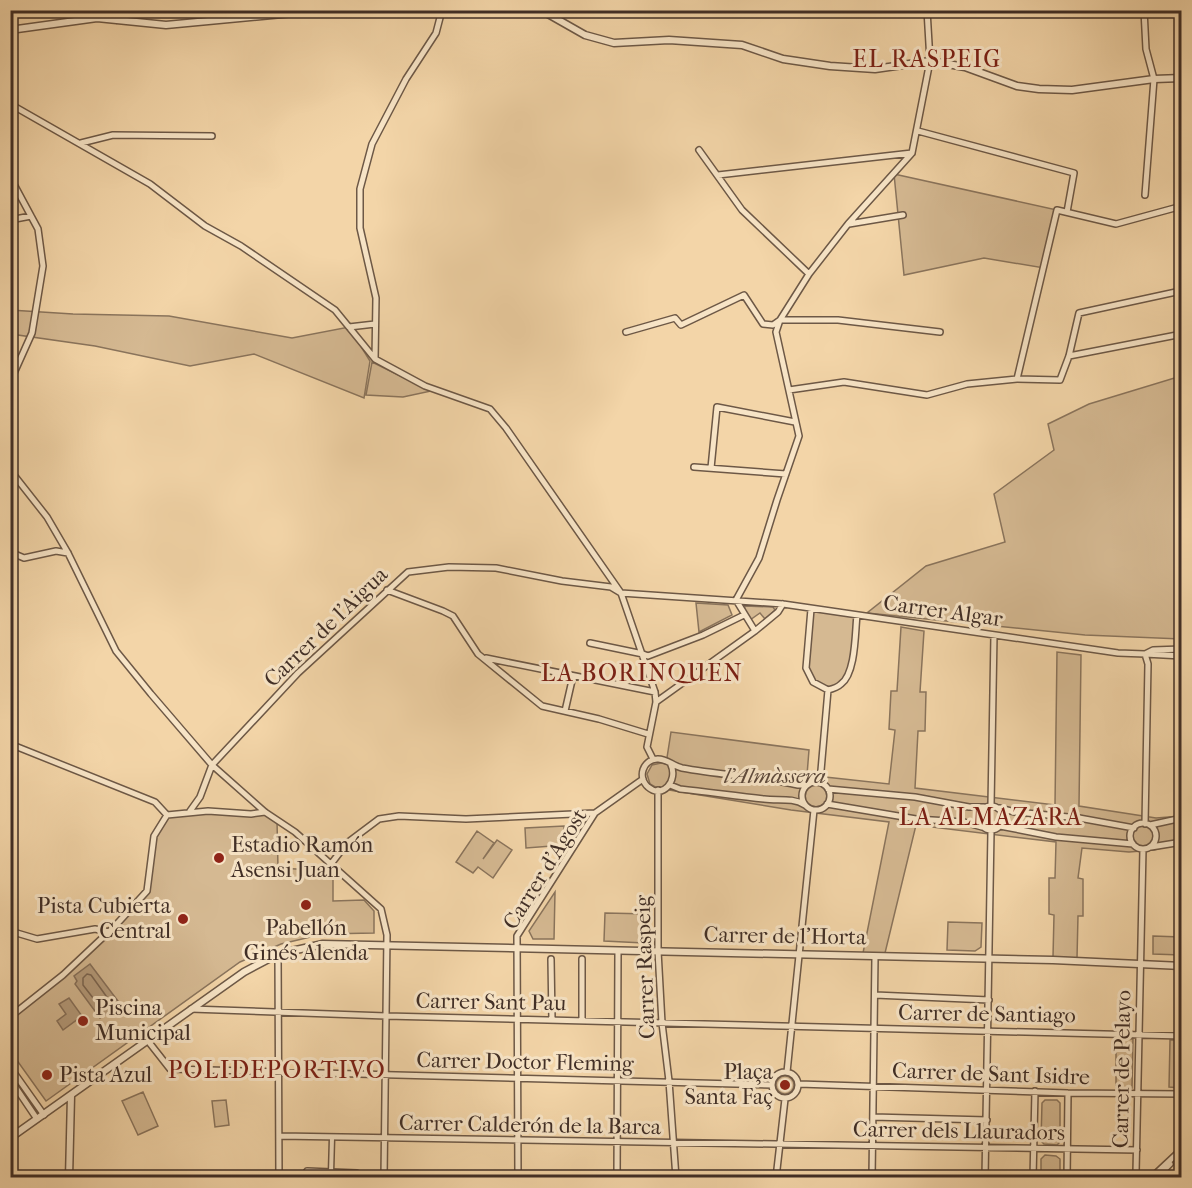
<svg xmlns="http://www.w3.org/2000/svg" width="1192" height="1188" viewBox="0 0 1192 1188" font-family="'IM FELL French Canon',serif">
<style>
.green{fill:#d5b992;stroke:#8a745c;stroke-width:1.5}
.water{fill:#b69c7c;stroke:#87705a;stroke-width:1.5}
.lines{fill:none;stroke-linecap:round;stroke-linejoin:round}
.shore{stroke:#7b6551;stroke-width:1.5}
.pedestrian-casing{stroke:#6d5846;stroke-width:7}
.minor-casing{stroke:#6d5846;stroke-width:8}
.tertiary-casing{stroke:#6d5846;stroke-width:9}
.pedestrian{stroke:#f7e4c6;stroke-width:4}
.minor{stroke:#f7e4c6;stroke-width:5}
.tertiary{stroke:#f7e4c6;stroke-width:6}
.poi-dot{fill:#8f2418;stroke:#f7e4c6;stroke-width:2}
.labels{text-anchor:middle;dominant-baseline:central;stroke-width:6;stroke-linejoin:round;paint-order:stroke}
.street-label{font-size:22px;fill:#402e26;stroke:#f7e4c6}
.park-label{font-size:22px;font-style:italic;fill:#5e4a3c;stroke:#f7e4c6}
.poi-label{font-size:22px;fill:#402e26;stroke:#f7e4c6;text-anchor:start}
.neighbourhood-label{font-size:24px;letter-spacing:1.5px;fill:#7a1f14;stroke:#f7e4c6}
</style>
<rect width="100%" height="100%" fill="#f3d5a8"/>
<filter id="stains"><feTurbulence type="fractalNoise" baseFrequency=".00333" numOctaves="4"/><feColorMatrix values="0 0 0 0 .2 0 0 0 0 .09 0 0 0 0 .02 0 0 0 .5 -.17"/></filter>
<radialGradient id="worn" r=".72"><stop offset=".6" stop-color="#630" stop-opacity="0"/><stop offset="1" stop-color="#630" stop-opacity=".3"/></radialGradient>
<!-- green -->
<path class="green" d="M894 174 1057 210 1044 268 984 258 904 275Z
M10 310 73 314 169 316 292 338 349 327 370 361 364 398 254 354 190 366 95 346 11 334Z
M372 362 431 391 403 397 366 395Z
M1181 376V639L1085 635 867 613 926 566 1005 542 994 494 1054 450 1048 424 1089 404Z
M696 603 728 605 732 615 699 632Z
M745 606 773 607 775 610 765 619 760 613 750 620 744 610Z
M811 609 857 615 848 677 828 690 819 687 806 668Z
M901 627 924 631 920 692H926L925 731H918L915 788 1055 805 1057 652 1081 655 1079 806 1156 818 1181 816V843L1154 850 1129 852 1082 848 1078 878 1083 879V916H1078L1077 958 1053 957 1054 915 1049 914V878H1055L1056 842 916 825 885 953H863L889 822 791 810 657 788 650 784 647 774 652 765 661 763 666 764 671 732 809 750 807 775 889 784 895 730 889 729 891 691H897Z
M190 811 265 812 277 820 278 868 333 871V901L364 900 374 911V933L323 934 281 944 240 962 46 1101 11 1052 10 1017 63 975 146 891 154 836 167 815Z
M564 826 565 845 526 848 525 828Z
M477 831 494 843 483 859 497 840 512 850 493 878 478 867 473 873 456 862Z
M555 892 554 939H533L529 931Z
M605 913 650 914V937L644 943 604 941Z
M948 922 982 923 981 947 975 951 947 950Z
M1153 936 1181 937V955L1153 954Z
M1116 1039H1133L1132 1088 1116 1087Z
M1170 1040H1181V1088L1169 1087Z
M776 1085a9 9 0 1 1 18 0a9 9 0 1 1-18 0Z
M143 1092 158 1126 138 1135 122 1101Z
M226 1100 229 1125 215 1127 212 1101Z
M1045 1100H1057L1060 1103V1142L1057 1145 1044 1144 1041 1141 1042 1103Z
M1045 1155 1056 1156 1060 1159V1177H1041V1159Z"/>
<!-- water -->
<path class="water" d="M90 964 121 1005 100 1018 75 984 77 981 74 976Z
M69 998 82 1016 63 1030 57 1021 66 1014 59 1004Z"/>
<g class="lines">
<!-- shore -->
<path class="shore" d="M87 974 91 975 109 1000V1004L103 1008 100 1007 83 985V978Z"/>
<!-- pedestrian casing -->
<g class="pedestrian-casing">
<path id="pedestrian" d="M331 1173 332 1138"/>
</g>
<!-- minor casing -->
<g class="minor-casing">
<path id="minor" d="M442 10 436 33 406 79 372 144 360 189V228L376 298 375 359 425 386 490 409 506 428 621 593 655 692 656 702 647 747 653 759
M1144 10 1146 49 1154 79 1145 195
M117 20 132 10
M10 104 150 184 205 226 241 246 335 310 375 359
M918 131 1074 173 1067 212
M81 143 113 135 212 136
M699 150 742 210 809 274
M718 175 912 153
M10 177 38 229 43 266 32 333 10 382
M10 220 31 216
M849 224 903 215
M349 327 375 324
M626 332 675 318 681 325 744 295 763 324 773 325 780 320H838L940 332
M1069 356 1182 334
M1017 379 1057 210 1116 224 1182 206
M789 390 844 382 927 395 967 384 1017 379 1060 380 1069 356 1079 313 1176 292 1182 289
M694 467 786 474
M711 468 717 407 795 422
M10 470 47 517 68 553 116 651 151 694 212 765 265 812 295 832 381 909 387 935 384 1178
M10 552 24 558 56 551 68 553
M387 590 443 611 453 616 478 654 542 706 599 719 648 734
M736 600 759 558 777 500 799 436 776 332 780 320 809 274 848 224 912 153 930 61 927 10
M736 600 755 631
M811 609 806 668 813 682 828 690C832 689 838 687 841 684 856 673 855 632 857 615
M590 643 643 654 648 656 703 635 744 615
M486 658 655 692
M656 702 755 631 778 612 783 604
M565 711 573 676
M10 744 155 802 167 815
M671 765C678 780 663 800 648 787 637 777 643 760 657 759 666 758 673 766 682 768 721 775 760 777 798 785L808 784
M820 782 828 690
M802 796a14 14 0 1 1 28 0a14 14 0 1 1-28 0Z
M670 785 680 789C708 792 736 796 764 799 778 801 792 797 805 805
M828 789 915 797 969 807H984
M658 790V951L662 1023 669 1081 676 1178
M827 804 916 819 964 822 982 827
M991 805 994 635
M979 818a12 12 0 1 1 24 0a12 12 0 1 1-24 0Z
M999 808 1015 812 1079 818 1134 828
M190 811 200 797 212 765 298 673 408 572 449 567 496 568 562 581 611 587 621 593 783 604 1118 653 1145 654 1153 650 1182 649
M1130 836a13 13 0 1 1 26 0a13 13 0 1 1-26 0Z
M1145 824 1148 664 1145 654 1182 656
M1150 825 1182 818
M1000 826 1056 837 1133 844
M1151 847 1182 842
M331 864 347 843 379 819 399 816 466 819 595 813
M10 931 37 939 95 929 109 932
M278 954 279 1178
M551 959 552 1020
M875 995 989 1000
M191 1009 386 1016 1182 1036
M10 1017 63 975 115 926 147 891 154 836 167 815 208 811 251 814 265 812
M582 1021V959
M148 1041 170 1069 772 1085
M10 1067 44 1115
M772 1085a13 13 0 1 1 26 0a13 13 0 1 1-26 0Z
M787 1072 814 810
M10 1079 37 1119
M799 1084 1068 1093 1182 1094
M873 1117 987 1120
M280 1136 1137 1150
M303 1178 307 1171 357 1173 359 1178
M518 1178 517 936 595 813 643 779
M617 1178 618 951
M776 1178 785 1099
M872 1178 875 957
M985 1178 991 831
M1033 1178 1035 1091
M1067 1178 1068 1093
M1140 1178 1136 1173 1143 849
M1151 1178 1182 1149
M1156 1178 1170 1164"/>
</g>
<!-- tertiary casing -->
<g class="tertiary-casing">
<path id="tertiary" d="M541 10 585 35 614 43 669 40 742 45 783 59 830 66 875 69 930 61 965 67 1017 86 1039 89 1072 90 1154 79 1182 78
M10 30 97 18 166 25 325 10
M10 1138 244 972 278 954 323 944 1053 960 1182 966
M69 1178 71 1096"/>
</g>
<!-- pedestrian -->
<use href="#pedestrian" class="pedestrian"/>
<!-- minor -->
<use href="#minor" class="minor"/>
<!-- tertiary -->
<use href="#tertiary" class="tertiary"/>
</g>
<!-- markers -->
<g class="poi-dot">
<circle cx="219" cy="858" r="6"/>
<circle cx="306" cy="905" r="6"/>
<circle cx="183" cy="919" r="6"/>
<circle cx="83" cy="1021" r="6"/>
<circle cx="47" cy="1075" r="6"/>
<circle cx="785" cy="1085" r="6"/>
</g>
<g class="labels">
<!-- street labels -->
<g class="street-label">
<text transform="translate(943 611) rotate(8)">Carrer Algar</text>
<text transform="translate(326 627) rotate(-44)">Carrer de l'Aigua</text>
<text transform="translate(545 869) rotate(-58)">Carrer d'Agost</text>
<text transform="translate(785 936) rotate(1)">Carrer de l'Horta</text>
<text transform="translate(645 967) rotate(-92)">Carrer Raspeig</text>
<text transform="translate(491 1002) rotate(1)">Carrer Sant Pau</text>
<text transform="translate(987 1014) rotate(1)">Carrer de Santiago</text>
<text transform="translate(525 1062) rotate(1)">Carrer Doctor Fleming</text>
<text transform="translate(1122 1069) rotate(-89)">Carrer de Pelayo</text>
<text transform="translate(991 1074) rotate(2)">Carrer de Sant Isidre</text>
<text transform="translate(530 1125) rotate(1)">Carrer Calderón de la Barca</text>
<text transform="translate(959 1131) rotate(1)">Carrer dels Llauradors</text>
</g>
<!-- park labels -->
<g class="park-label">
<text x="775" y="776">l'Almàssera</text>
</g>
<!-- poi labels -->
<g class="poi-label">
<text x="231" y="845">Estadio Ramón<tspan x="231" dy="25">Asensi Juan</tspan></text>
<text x="171" y="906" text-anchor="end">Pista Cubierta<tspan x="171" dy="25">Central</tspan></text>
<text x="306" y="928" text-anchor="middle">Pabellón<tspan x="306" dy="25">Ginés Alenda</tspan></text>
<text x="95" y="1008">Piscina<tspan x="95" dy="25">Municipal</tspan></text>
<text x="773" y="1072" text-anchor="end">Plaça<tspan x="773" dy="25">Santa Faç</tspan></text>
<text x="59" y="1075">Pista Azul</text>
</g>
<!-- neighbourhood labels -->
<g class="neighbourhood-label">
<text x="927" y="59">EL RASPEIG</text>
<text x="642" y="673">LA BORINQUEN</text>
<text x="991" y="817">LA ALMAZARA</text>
<text x="277" y="1070">POLIDEPORTIVO</text>
</g>
</g>
<!-- margin -->
<rect width="1192" height="1188" fill="none" stroke="#f3d5a8" stroke-width="36"/>
<rect x="12" y="12" width="1168" height="1164" fill="none" stroke="#402e26" stroke-width="3"/>
<rect x="18" y="18" width="1156" height="1152" fill="none" stroke="#402e26" stroke-width="1.5"/>
<rect width="100%" height="100%" filter="url(#stains)"/>
<rect width="100%" height="100%" fill="url(#worn)"/>
</svg>
